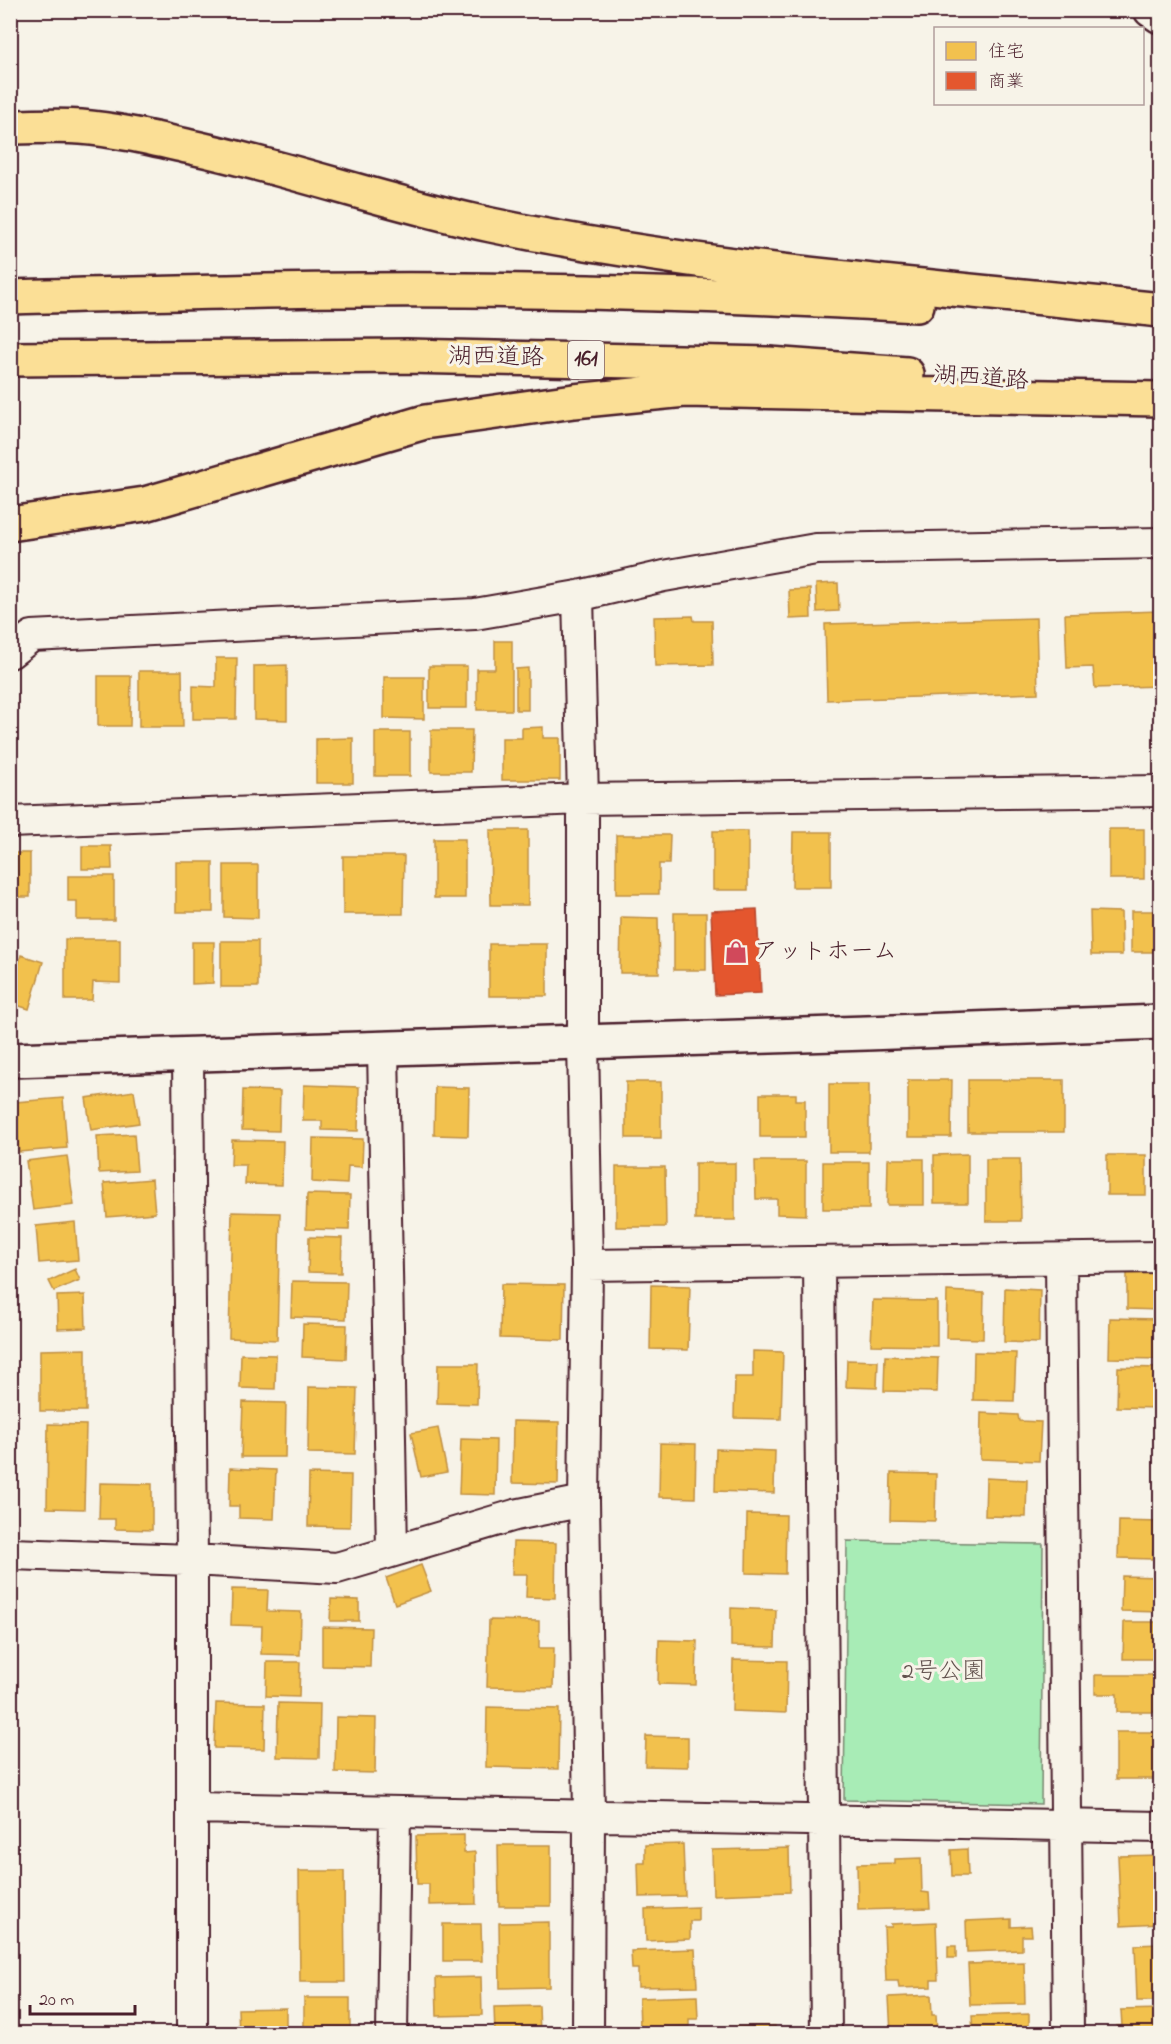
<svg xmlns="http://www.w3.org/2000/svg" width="1171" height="2044" viewBox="0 0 1171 2044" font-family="'Indie Flower','Klee One',sans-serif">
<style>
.green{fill:#a8ecb6;stroke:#798670;stroke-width:1.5}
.homes{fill:#f2c14e;stroke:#c09044;stroke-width:1.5}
.shops{fill:#e4572e;stroke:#b6462d;stroke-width:1.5}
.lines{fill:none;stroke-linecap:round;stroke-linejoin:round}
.minor-casing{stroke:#4a1f2b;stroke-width:34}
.tertiary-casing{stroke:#4a1f2b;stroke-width:38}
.motorway-casing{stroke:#4a1f2b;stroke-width:38}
.minor{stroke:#f7f3e8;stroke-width:30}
.tertiary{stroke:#f7f3e8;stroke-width:33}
.motorway{stroke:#fbdf96;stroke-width:33}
.labels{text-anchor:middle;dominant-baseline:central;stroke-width:6;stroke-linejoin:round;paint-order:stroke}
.shield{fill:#f7f3e8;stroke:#7e5f64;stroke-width:1.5}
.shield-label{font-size:22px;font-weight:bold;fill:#4a1f2b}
.street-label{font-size:24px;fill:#4a1f2b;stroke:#f7f3e8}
.poi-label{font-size:24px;fill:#4a1f2b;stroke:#f7f3e8;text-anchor:start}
.park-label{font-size:24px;fill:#62524e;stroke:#f7f3e8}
</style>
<rect width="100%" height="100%" fill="#f7f3e8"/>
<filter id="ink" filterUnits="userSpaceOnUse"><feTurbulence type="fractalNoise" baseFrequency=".0167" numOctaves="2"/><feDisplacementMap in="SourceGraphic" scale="12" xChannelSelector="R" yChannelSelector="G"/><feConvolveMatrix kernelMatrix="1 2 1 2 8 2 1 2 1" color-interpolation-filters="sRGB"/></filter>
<g filter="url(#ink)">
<!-- green -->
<path class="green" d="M847 1541 1043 1544 1041 1804 844 1800Z"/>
<!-- homes -->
<path class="homes" d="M838 583 839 611 817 612 816 584Z
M810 589 811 618 790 619 789 590Z
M1160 611V686L1095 688 1093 667 1067 668 1065 614Z
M693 616 694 621H712L713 665 655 666 654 617Z
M1036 618 1038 693 827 700 825 624Z
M495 641H512V710H477V669H495Z
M216 658H237L236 719H193V686L216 687Z
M287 665V720L254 719V666Z
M429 666H467V708H429Z
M528 668V710H516V669Z
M139 671H182L183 727H139Z
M98 676H131L130 726H98Z
M384 677H424V719L384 718Z
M543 727V738H560V780H502V738H522V728Z
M431 730H472L471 772H431Z
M375 732H410V776H375Z
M353 738V783H316V739Z
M1109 829H1144V879H1109Z
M490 830H528V905H491Z
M713 831H748V890H713Z
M793 832H831V887H792Z
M616 835H670L669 864H659V894H616Z
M434 839H465V898H434Z
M82 846H111L112 869H82Z
M10 853H30V897H10Z
M343 856H404L403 914H343Z
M176 862H213V912H176Z
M224 865H258V918L224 917Z
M68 876H114V920H77V901H68Z
M1090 911 1121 912 1122 955H1091Z
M1131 911H1160V952H1131Z
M674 913H706V970H674Z
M621 917 658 918 659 973H620Z
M65 939H120V983L93 982 92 1000H65Z
M221 941H258V987H221Z
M192 942H214L213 983 192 984Z
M489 944H547V996H489Z
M21 955 43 962 29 1009 10 1003V963L18 966Z
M908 1080H952L951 1137H908Z
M968 1080H1064V1132H968Z
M626 1082H661V1138H626Z
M829 1084H869V1152H829Z
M304 1085 359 1087 358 1131 322 1130V1121H303Z
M435 1087 469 1088 468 1136 434 1135Z
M243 1090 280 1091 279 1131 242 1130Z
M134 1091 139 1123 91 1130 86 1098Z
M760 1094H796V1100H805V1137H760Z
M63 1098 67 1148 19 1152 15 1102Z
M134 1134 137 1171 99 1173 97 1136Z
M313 1138 363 1139 362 1167 348 1166 347 1184 312 1182Z
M232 1140 283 1141 282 1185 245 1184 246 1165H231Z
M968 1154V1203H934V1155Z
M1107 1155H1146V1195H1107Z
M67 1156 74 1205 33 1210 26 1161Z
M888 1159H924V1205H887Z
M986 1159H1020L1021 1221H986Z
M755 1161H806V1215L777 1214V1199H756Z
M823 1162H869V1209H823Z
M695 1163H735V1220H695Z
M616 1167H665L666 1227H616Z
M152 1179 155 1213 107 1217 104 1183Z
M307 1194 350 1195 349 1230 306 1229Z
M232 1212 280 1213 277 1340 229 1338Z
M75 1222 78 1260 39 1263 36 1226Z
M309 1237 342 1238 341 1273 308 1272Z
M1127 1267 1160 1268V1310L1127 1309Z
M75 1269 80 1280 54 1291 49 1281Z
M292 1281 347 1282 346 1319 291 1317Z
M501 1284 564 1285 563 1340 500 1338Z
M651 1285 690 1286 688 1350 650 1349Z
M1005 1288 1040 1290 1039 1343 1004 1342Z
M947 1291 984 1293 983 1339 946 1338Z
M85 1295 86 1328 58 1329 57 1296Z
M873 1300 937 1301V1346L871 1345Z
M1110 1318 1160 1319V1359L1109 1358Z
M303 1324 347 1325 346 1359 302 1357Z
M86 1349V1411H40V1350Z
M753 1351 783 1352 781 1419 734 1418 735 1377H753Z
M974 1352 1016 1353 1014 1401 973 1400Z
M241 1354 276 1355 275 1389 240 1388Z
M885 1356 938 1358 937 1392 884 1391Z
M847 1360 878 1361 877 1388 846 1387Z
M438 1364H478L477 1404 437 1403Z
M1118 1367 1160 1368V1408L1117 1407Z
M309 1387 357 1388 355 1454 308 1453Z
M243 1402 286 1403 285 1457H241Z
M981 1413 1018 1415 1019 1421 1041 1422 1039 1461 980 1459Z
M513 1421 559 1422 558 1484 512 1483Z
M48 1424 86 1425 84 1509 47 1508Z
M438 1428 447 1472 421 1477 411 1433Z
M461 1439 496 1440 495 1495 459 1494Z
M660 1443 696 1444 695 1498 659 1497Z
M716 1449 775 1451 774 1493 715 1491Z
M230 1468 276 1470 274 1519 239 1518V1506H229Z
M891 1473 936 1474 935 1521 890 1520Z
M309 1474 351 1475 350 1527 308 1526Z
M986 1478 1027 1480 1026 1517 985 1516Z
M100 1483 152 1484V1530L115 1529V1519H99Z
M747 1514 786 1515 785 1574 746 1573Z
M1119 1521 1160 1522V1551L1153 1550V1559L1118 1558Z
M513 1542 556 1543 555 1598 526 1597 527 1574H512Z
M421 1565 431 1591 395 1604 386 1578Z
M1122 1576 1160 1577V1612L1121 1611Z
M232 1589 268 1590 267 1611 301 1612 300 1655 261 1654 262 1626 231 1625Z
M331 1599 359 1600V1621H330Z
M731 1608 776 1610 775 1647 731 1646Z
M489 1620 539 1621V1648H554L553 1688 487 1687Z
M1124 1622H1160V1659H1123Z
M322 1627 371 1628 370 1667 322 1666Z
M659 1640 697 1641 696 1685 658 1684Z
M733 1660 787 1661 786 1713 732 1711Z
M267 1662H300L299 1697 266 1696Z
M1095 1675H1160V1712H1117V1694H1095Z
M216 1703 265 1704 264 1749 214 1748Z
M278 1703 320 1704 319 1758 277 1757Z
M487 1707 559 1709 558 1769 486 1767Z
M336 1717 376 1718 375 1773 335 1772Z
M1116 1732H1160V1779H1116Z
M646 1736 688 1737V1767L645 1766Z
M464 1835V1853L475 1852 476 1904 429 1905V1884H417L416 1836Z
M683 1844 685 1896 639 1897 638 1863H645V1845Z
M498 1845H551V1906H499Z
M789 1848 790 1892 713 1895 712 1850Z
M967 1849 968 1876H952L951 1850Z
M1160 1855V1924L1121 1926 1118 1856Z
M921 1858 922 1892 929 1893 930 1908 858 1910 857 1864 895 1863V1859Z
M299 1871H344L345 1982H300Z
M698 1907V1921H690V1939L646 1941 645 1909Z
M1011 1919V1927L1031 1926 1032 1936H1022V1950L967 1952 966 1921Z
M549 1922V1987L500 1988 499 1923Z
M936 1922 938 1980H931V1987L899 1988 898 1981H886L884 1927H892L891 1924Z
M443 1924H481L482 1961H443Z
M1160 1944V2001H1137L1135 1945Z
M948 1946H956V1958H948Z
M695 1949 697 1986 638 1987V1969H632L631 1951Z
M1024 1962 1025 2004 970 2005 968 1964Z
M481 1977 482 2015 437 2016 436 1978Z
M931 1995 932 2015H936L937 2032 891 2034 889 1997Z
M697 1996 698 2019H689V2026L640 2028 639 1998Z
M304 1998H350V2027H304Z
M539 2006 540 2034H495L494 2007Z
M286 2008V2034H239L238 2009Z
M1160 2009V2034H1118L1117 2026H1122L1121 2010Z
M1029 2014V2030H1022V2034H973L972 2016Z
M775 2026 776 2032 781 2034H727V2027Z"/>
<!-- shops -->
<path class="shops" d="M757 909 761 993 715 995 711 911Z"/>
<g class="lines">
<!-- minor casing -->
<g class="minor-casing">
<path id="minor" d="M578 596 583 799V1041L587 1265 584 1501 589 1815 588 2034
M10 653 32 636 475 614 578 596 664 576 816 549 1160 543
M10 822 583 799 1160 791
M383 1048 392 1551
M188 1055 192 1560V2034
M1061 1259 1068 2034
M819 1262 826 2034
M587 1265 1160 1257
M10 1554 192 1560 337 1568 515 1515 584 1501
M193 1808 1160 1827
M392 2034 395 1812"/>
</g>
<!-- tertiary casing -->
<g class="tertiary-casing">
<path id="tertiary" d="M1151 10 1160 16
M10 1060 867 1033 1160 1022"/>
</g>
<!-- motorway casing -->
<g class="motorway-casing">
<path id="motorway" d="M10 127C34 127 58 125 81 127 118 130 155 139 191 147 292 169 390 204 491 225 710 271 938 286 1160 310
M10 297C184 293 357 287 530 291 659 293 788 298 917 305
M10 359 407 356 769 364 907 374
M10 524 145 504 425 422 574 401 685 390 1160 399"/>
</g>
<!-- minor -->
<use href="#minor" class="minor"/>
<!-- tertiary -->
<use href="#tertiary" class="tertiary"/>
<!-- motorway -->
<use href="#motorway" class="motorway"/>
</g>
</g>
<!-- icons -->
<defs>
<g id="shop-bare" transform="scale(1.8)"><path d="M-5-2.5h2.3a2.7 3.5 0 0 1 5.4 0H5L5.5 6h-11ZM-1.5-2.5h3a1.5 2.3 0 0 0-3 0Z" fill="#d1495b" stroke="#f7f3e8" stroke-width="2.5" paint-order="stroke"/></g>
</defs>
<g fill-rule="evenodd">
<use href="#shop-bare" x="736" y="952"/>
</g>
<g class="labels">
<!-- shield labels -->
<rect class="shield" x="568" y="341" width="36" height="38" rx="4.5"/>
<g class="shield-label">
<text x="586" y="360">161</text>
</g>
<!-- street labels -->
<g class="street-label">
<text transform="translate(496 358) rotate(1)">湖西道路</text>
<text transform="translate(981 379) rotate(4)">湖西道路</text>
</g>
<!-- poi labels -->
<g class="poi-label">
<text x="754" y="952">アットホーム</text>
</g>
<!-- park labels -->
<g class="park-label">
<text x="944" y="1672">2号公園</text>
</g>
</g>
<!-- margin -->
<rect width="1171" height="2044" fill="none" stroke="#f7f3e8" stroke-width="36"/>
<rect x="18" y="18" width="1135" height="2008" fill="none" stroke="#4a1f2b" stroke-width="2" filter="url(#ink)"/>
<!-- legend -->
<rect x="934" y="27" width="210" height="78" fill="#f7f3e8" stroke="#b29e9c" stroke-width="1.5"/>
<rect x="946" y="42" width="30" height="18" fill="#f2c14e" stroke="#b29e9c" stroke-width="1.5"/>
<text x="988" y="57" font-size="18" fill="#4a1f2b">住宅</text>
<rect x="946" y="72" width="30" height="18" fill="#e4572e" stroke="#b29e9c" stroke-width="1.5"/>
<text x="988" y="87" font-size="18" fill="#4a1f2b">商業</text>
<!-- scale -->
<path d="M30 2005v9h105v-9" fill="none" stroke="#4a1f2b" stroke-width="3"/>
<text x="39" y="2005" font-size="18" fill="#4a1f2b" stroke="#f7f3e8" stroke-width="4.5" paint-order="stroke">20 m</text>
</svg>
